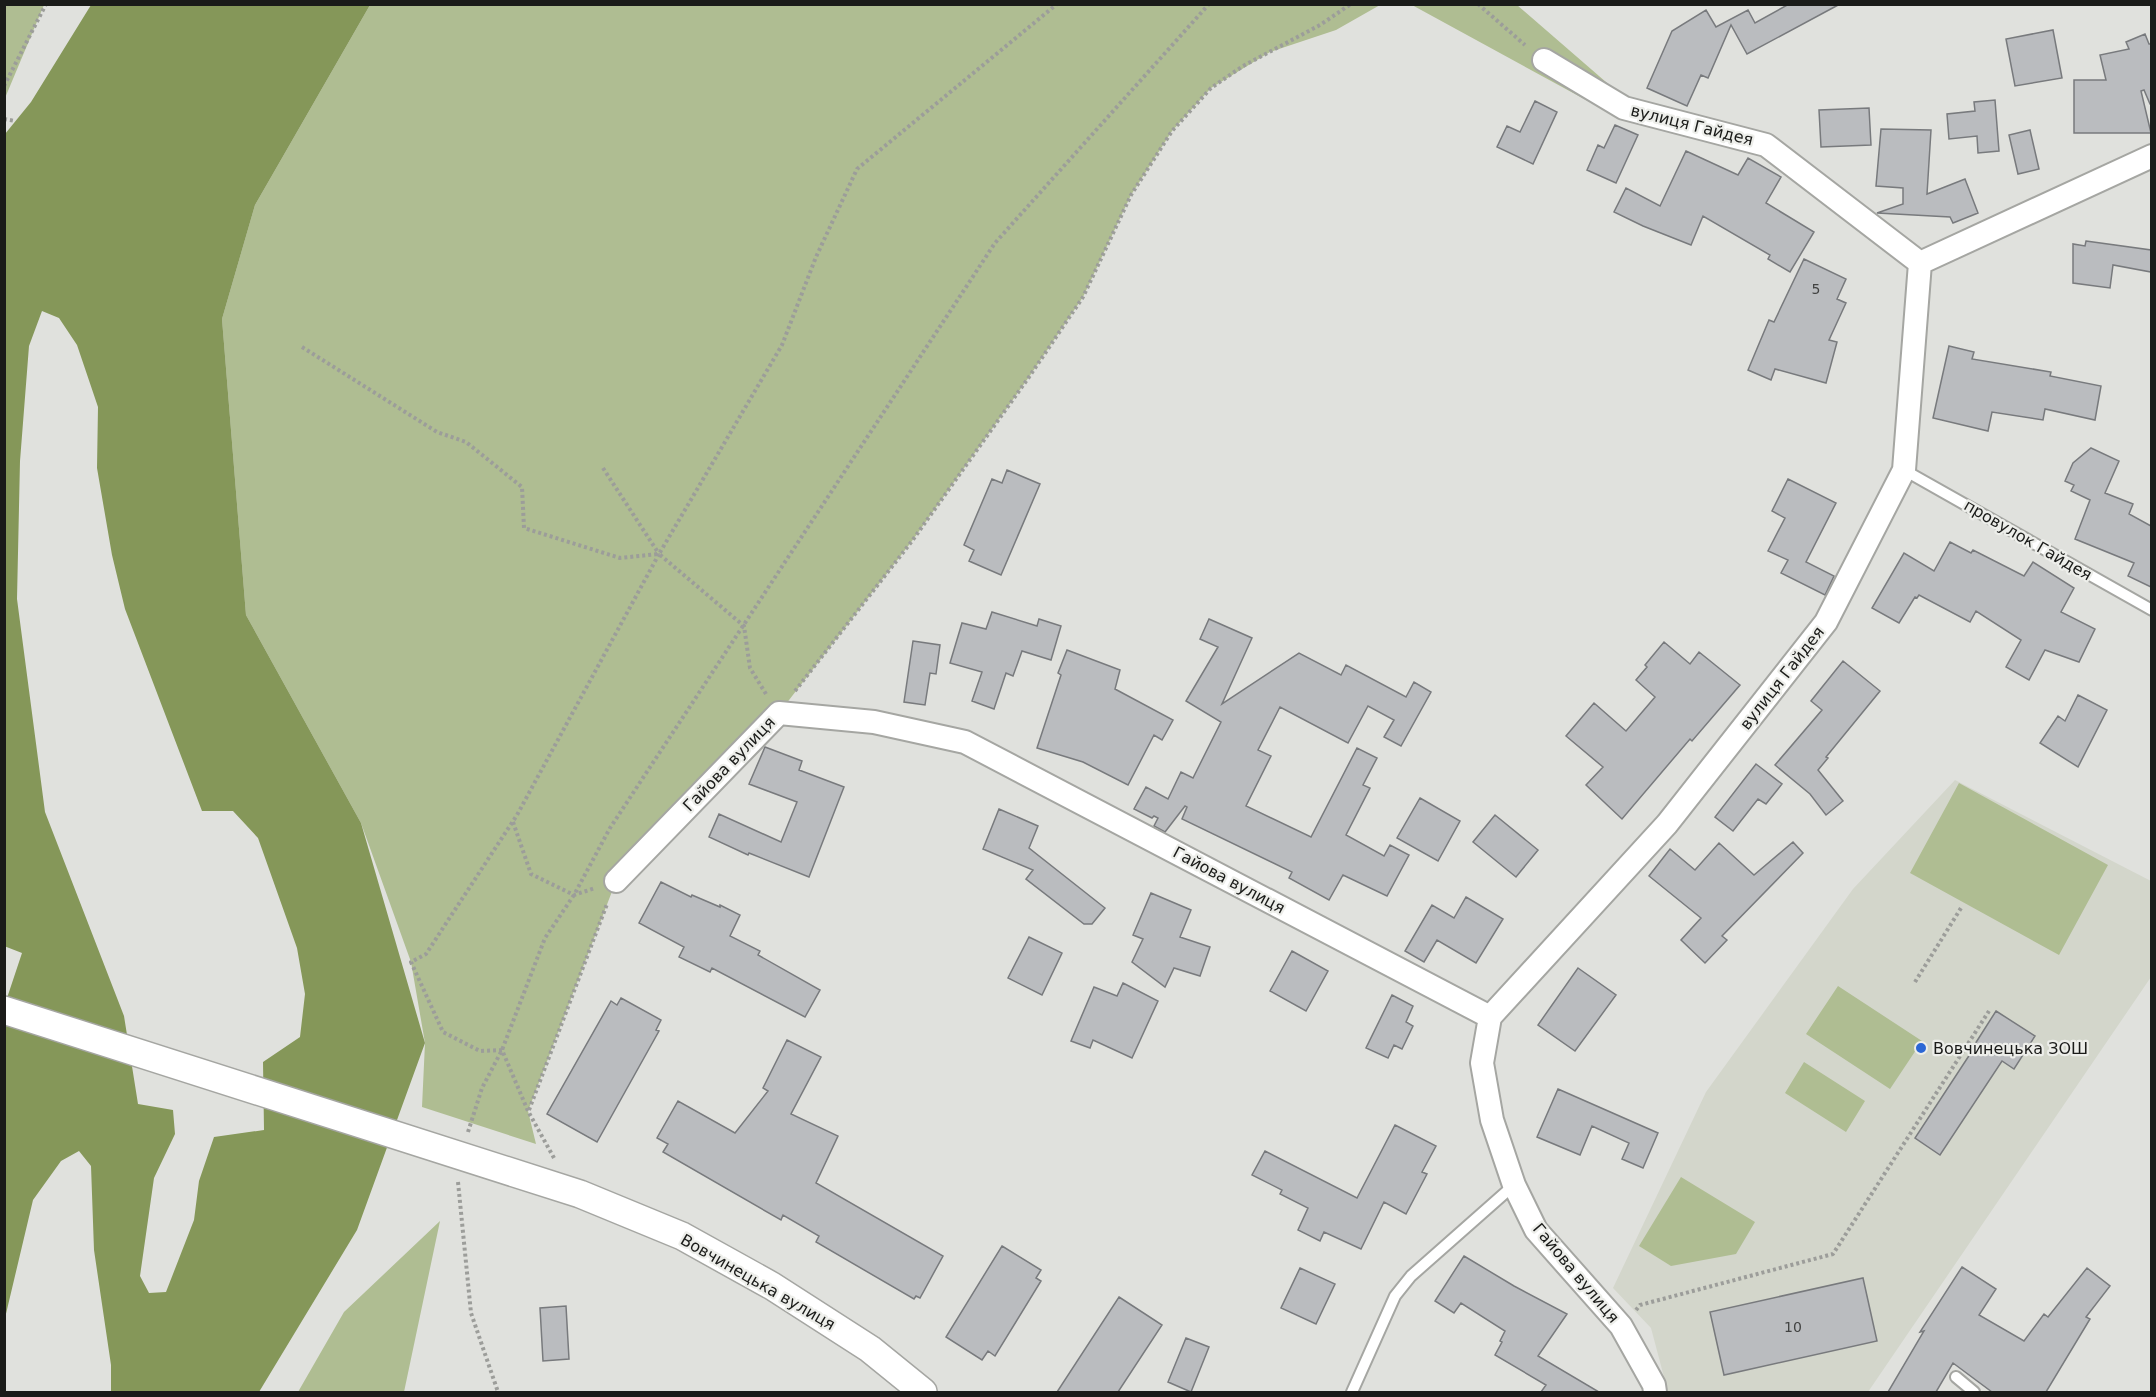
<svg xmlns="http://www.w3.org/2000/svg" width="2156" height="1397" viewBox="0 0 2156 1397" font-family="'DejaVu Sans',sans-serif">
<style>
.built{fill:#d3d6cb}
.green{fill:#afbd92}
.water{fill:#859759;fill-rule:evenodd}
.building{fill:#babcbf;stroke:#787a7d;stroke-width:1.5}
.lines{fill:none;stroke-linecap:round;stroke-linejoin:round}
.service-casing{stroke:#a5a6a2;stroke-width:14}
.minor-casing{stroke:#a5a6a2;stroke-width:26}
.tertiary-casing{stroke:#a5a6a2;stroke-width:30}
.path{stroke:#9c9d9a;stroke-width:4;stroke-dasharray:3 3;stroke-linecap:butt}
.service{stroke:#fff;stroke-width:10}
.minor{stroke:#fff;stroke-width:22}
.tertiary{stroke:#fff;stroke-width:27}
.poi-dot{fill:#2b67d5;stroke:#edeeea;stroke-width:2}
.labels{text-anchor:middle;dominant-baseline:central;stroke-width:4.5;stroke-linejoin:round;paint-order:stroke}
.number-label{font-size:14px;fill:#424342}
.street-label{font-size:16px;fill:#1a1b19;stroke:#edeeea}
.poi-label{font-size:16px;fill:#1a1b19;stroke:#edeeea;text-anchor:start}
</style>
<rect width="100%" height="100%" fill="#e0e1dd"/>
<!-- built -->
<path class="built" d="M1955 780 2151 881V977L1868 1392H1668L1651 1328 1613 1288 1706 1092 1853 889Z"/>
<!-- green -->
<path class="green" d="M5 4 44 5 5 98 4 5Z
M370 5H1380L1336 30 1270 52 1211 88 1172 131 1131 195 1083 297 1029 377 912 541 779 713 616 881 528 1111 536 1144 422 1107 425 1043 411 962 361 823 246 615 222 319 255 205Z
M1412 5H1517L1629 102 1608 112Z
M1959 783 2108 865 2059 955 1910 873Z
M1838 986 1922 1041 1890 1089 1806 1034Z
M1804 1062 1865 1101 1846 1132 1785 1093Z
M1681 1177 1755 1222 1736 1254 1671 1266 1639 1246Z
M440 1221 404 1392H298L344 1312Z"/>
<!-- water -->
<path class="water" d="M91 5H370L255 205 222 319 246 615 361 823 425 1043 357 1230 259 1392H111V1365L94 1250 91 1166 79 1151 61 1161 33 1200 5 1318 4 1007 22 953 4 946 5 134 31 102ZM42 311 59 318 77 345 98 407 97 468 112 555 125 609 202 811H233L258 838 297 948 305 994 300 1037 263 1062 264 1130 214 1137 199 1181 194 1220 166 1292 149 1293 140 1276 154 1178 175 1134 173 1110 138 1104 124 1016 45 812 17 599 20 461 29 346Z"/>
<!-- building -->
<path class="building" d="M1789 4H1840L1747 54 1731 25 1708 78 1701 75 1687 106 1647 88 1672 31 1706 10 1716 27 1748 10 1755 23Z
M2053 30 2062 78 2015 86 2006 39Z
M2145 34 2149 44H2151V104H2150L2144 90 2141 91 2151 133H2074V80H2106L2100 55 2129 49 2126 42Z
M1995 100 1999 151 1978 153 1977 136 1949 139 1947 114 1975 111 1974 102Z
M1535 101 1557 112 1533 164 1497 147 1507 126 1520 132Z
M1869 108 1871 145 1821 147 1819 110Z
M1615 125 1638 135 1616 183 1587 170 1598 145 1604 148Z
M1881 129 1931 130 1927 194 1965 179 1978 213 1953 223 1950 217 1877 213 1903 204V188L1876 186Z
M2030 130 2039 169 2018 174 2009 135Z
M1686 151 1738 175 1748 158 1781 177 1766 203 1814 232 1790 272 1768 259 1770 255 1703 216 1691 245 1643 226 1614 212 1626 188 1660 206Z
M2086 241 2151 250V272L2113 265 2110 288 2073 283V244L2085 246Z
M1804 259 1846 279 1837 299 1846 303 1829 340 1837 342 1826 383 1775 369 1771 380 1748 370 1769 320 1774 322Z
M1949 346 1974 352 1972 359 2051 372 2050 376 2101 386 2095 420 2045 409 2043 420 1992 412 1988 431 1933 418Z
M2091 448 2119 461 2105 493 2133 504 2129 514 2151 526V587L2128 576 2134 563 2075 539 2090 500 2071 491 2074 485 2065 481 2073 463Z
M1007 470 1040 484 1001 575 969 561 974 550 964 545 992 479 1002 483Z
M1788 479 1836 503 1806 562 1834 576 1825 595 1781 573 1788 560 1768 551 1785 518 1772 511Z
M1950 542 1971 553 1973 550 2024 576 2033 562 2074 588 2061 612 2095 629 2079 662 2045 650 2029 680 2006 667 2021 640 1976 611 1970 622 1919 595 1917 598 1915 597 1899 623 1872 608 1904 553 1934 571Z
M992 612 1037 626 1039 619 1061 626 1051 660 1022 651 1013 676 1006 673 994 709 972 701 982 672 950 663 962 623 986 629Z
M1209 619 1252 638 1222 704 1299 653 1341 675 1346 665 1406 697 1414 682 1431 692 1401 746 1384 737 1394 720 1368 706 1348 743 1280 707 1258 750 1271 756 1246 806 1311 837 1357 748 1377 758 1363 785 1370 788 1346 835 1384 856 1390 845 1409 855 1387 896 1343 875 1329 900 1289 878 1292 872 1182 819 1187 807 1185 806 1165 832 1154 826 1158 818 1154 816 1152 818 1134 809 1146 787 1168 799 1181 772 1193 778 1221 722 1186 701 1218 647 1200 639Z
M913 641 940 645 936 674 930 673 925 705 904 702Z
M1664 642 1690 664 1699 652 1740 685 1692 741 1690 739 1622 819 1586 785 1603 767 1566 736 1594 703 1626 731 1655 697 1636 680 1647 667 1645 665Z
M1067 650 1120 670 1115 689 1173 720 1162 740 1154 735 1128 785 1083 762 1037 748 1061 675 1058 673Z
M1843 661 1880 691 1826 757 1828 758 1818 770 1843 801 1826 815 1810 794 1775 765 1822 710 1811 701Z
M2078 695 2107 710 2078 767 2040 743 2058 716 2065 721Z
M765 747 802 761 799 770 844 787 809 877 749 853 748 855 709 837 719 814 781 842 797 802 749 784Z
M1756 764 1782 784 1766 804 1758 799 1733 831 1715 817Z
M1420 798 1460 821 1438 861 1397 838Z
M999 809 1038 826 1029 848 1105 908 1092 924H1084L1026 879 1033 870 983 849Z
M1495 815 1538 850 1516 877 1473 842Z
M1793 842 1803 853 1722 936 1727 940 1705 963 1681 940 1701 918 1649 876 1670 849 1695 870 1719 843 1754 875Z
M661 882 691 897 692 895 720 907V905L740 915 730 936 760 951 758 955 820 990 805 1017 712 968 710 972 679 957 684 947 639 923Z
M1151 893 1191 910 1180 937 1210 947 1200 976 1174 968 1165 987 1132 962 1143 939 1133 935Z
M1466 897 1503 919 1476 963 1437 940 1424 962 1405 951 1432 905 1454 918Z
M1029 937 1062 953 1042 995 1008 978Z
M1292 951 1328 971 1306 1011 1270 991Z
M1578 968 1616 995 1575 1051 1538 1025Z
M1123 983 1158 1001 1132 1058 1093 1040 1090 1048 1071 1041 1094 987 1117 996Z
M1392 995 1413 1006 1406 1022 1413 1026 1402 1049 1394 1045 1388 1058 1366 1048Z
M621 998 661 1020 656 1030 659 1031 597 1142 547 1114 611 1001 617 1005Z
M1996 1011 2035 1036 2014 1069 2002 1061 1940 1155 1915 1138 1976 1045 1975 1044Z
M787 1040 821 1057 791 1114 838 1136 816 1183 943 1256 920 1298 916 1296 914 1299 816 1242 819 1236 783 1215 781 1220 663 1152 668 1144 657 1138 678 1101 735 1133 768 1091 763 1088Z
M1558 1089 1658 1133 1643 1168 1622 1159 1629 1143 1592 1126 1580 1155 1537 1137Z
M1395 1125 1436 1146 1422 1172 1427 1174 1406 1214 1384 1202 1361 1249 1324 1232 1320 1241 1298 1230 1308 1208 1280 1194 1282 1190 1252 1175 1265 1151 1357 1198Z
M1002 1246 1041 1270 1036 1278 1041 1281 995 1356 988 1351 982 1360 946 1337Z
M1464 1256 1514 1286 1567 1314 1538 1356 1599 1392H1541L1546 1385 1495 1355 1502 1342 1500 1341 1505 1331 1461 1303 1454 1313 1435 1301Z
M1962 1267 1996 1289 1979 1315 2024 1341 2044 1314 2048 1317 2087 1268 2110 1286 2086 1317 2090 1319 2046 1392H1992L1953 1363 1936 1392H1888L1924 1331 1920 1332Z
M1300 1268 1335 1284 1316 1324 1281 1308Z
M1863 1278 1877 1341 1724 1375 1710 1312Z
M1119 1297 1162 1325 1118 1392H1057Z
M566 1306 569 1359 543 1361 540 1308Z
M1186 1338 1209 1347 1191 1392 1168 1382Z"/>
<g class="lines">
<!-- service casing -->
<g class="service-casing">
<path id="service" d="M1904 470 2152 610
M1956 1377 1974 1392
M1352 1392 1395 1296 1411 1276 1514 1185"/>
</g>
<!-- minor casing -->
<g class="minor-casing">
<path id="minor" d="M1544 60 1624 108 1766 145 1920 263
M616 881 779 713 874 722 965 742 1490 1017 1482 1063 1492 1120 1514 1185 1536 1230 1621 1326 1654 1385 1655 1392
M1490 1017 1667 824 1826 622 1904 470 1920 263 2152 156"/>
</g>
<!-- tertiary casing -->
<g class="tertiary-casing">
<path id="tertiary" d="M4 1010 580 1194 682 1236 772 1286 870 1349 923 1392"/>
</g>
<!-- path -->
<path class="path" d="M1478 4 1525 45
M4 86 46 4
M4 119 15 121
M302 347 437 432 466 442 522 487 524 528 620 558 658 554
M603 468 659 554
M795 691 912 541 1029 377 1083 297 1131 195 1172 131 1211 88 1243 66 1320 25 1351 4
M766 694 750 668 744 626 659 554 782 345 816 257 857 169 1057 4
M513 822 531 874 574 895 595 888
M1915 982 1961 908
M529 1110 607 904
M468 1132 482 1088 502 1050 545 938 574 895 610 828 995 243 1209 4
M554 1158 528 1111 502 1050 480 1051 443 1032 411 962 426 954 517 815 659 554
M458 1182 471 1313 498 1392
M1636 1310 1640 1305 1833 1254 1989 1011"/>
<!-- service -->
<use href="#service" class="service"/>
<!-- minor -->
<use href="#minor" class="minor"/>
<!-- tertiary -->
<use href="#tertiary" class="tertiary"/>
</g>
<!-- markers -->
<circle class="poi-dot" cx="1921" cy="1048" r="6"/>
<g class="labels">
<!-- number labels -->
<g class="number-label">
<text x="1816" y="289">5</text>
<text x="1793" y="1327">10</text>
</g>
<!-- street labels -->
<g class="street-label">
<text transform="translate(1692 125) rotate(14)">вулиця Гайдея</text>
<text transform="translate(2028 540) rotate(30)">провулок Гайдея</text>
<text transform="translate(1782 678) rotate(-52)">вулиця Гайдея</text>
<text transform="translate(729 764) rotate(-46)">Гайова вулиця</text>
<text transform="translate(1229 880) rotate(28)">Гайова вулиця</text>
<text transform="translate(1576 1273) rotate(50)">Гайова вулиця</text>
<text transform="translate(758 1282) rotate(30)">Вовчинецька вулиця</text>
</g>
<!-- poi labels -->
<g class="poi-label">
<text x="1933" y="1048">Вовчинецька ЗОШ</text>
</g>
</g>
<!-- border -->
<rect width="2156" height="1397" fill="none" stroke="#1a1b19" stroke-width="12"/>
</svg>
